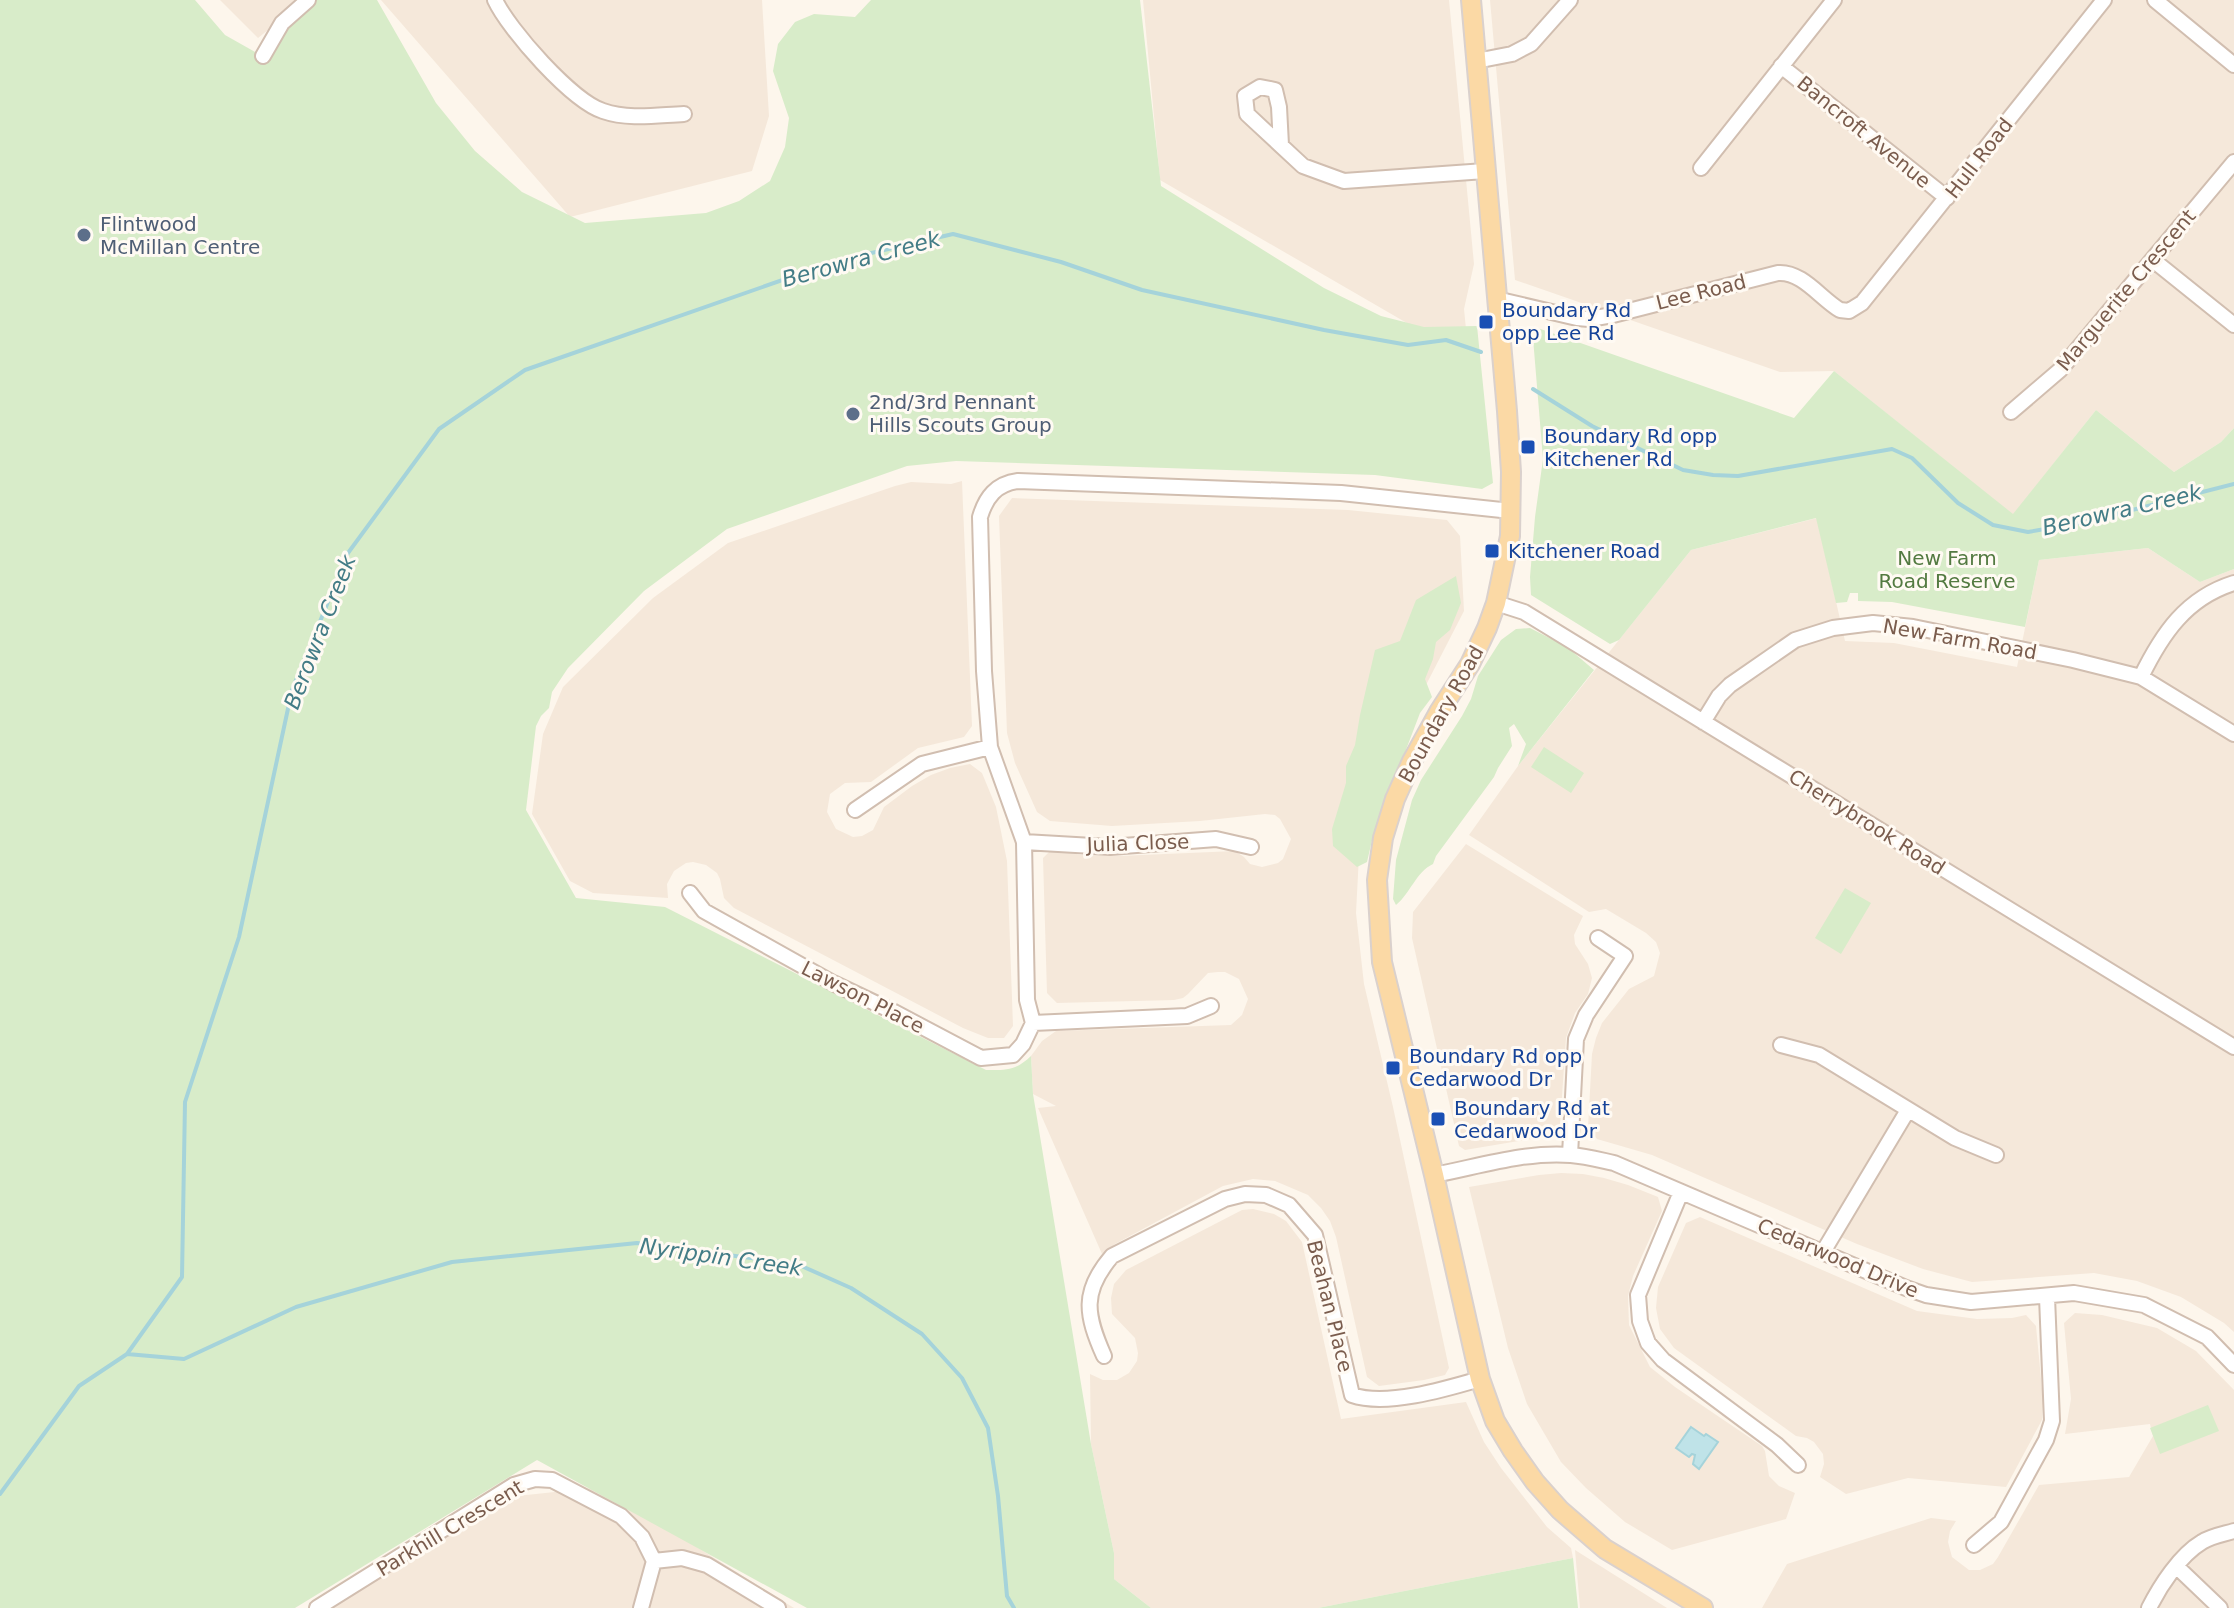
<svg xmlns="http://www.w3.org/2000/svg" width="2234" height="1608" viewBox="0 0 2234 1608" font-family="'DejaVu Sans',sans-serif">
<style>
.residential{fill:#f5e8da}
.green{fill:#d8ecc9}
.water{fill:#bfe3e8;stroke:#a5d3da;stroke-width:2}
.lines{fill:none;stroke-linecap:round;stroke-linejoin:round}
.stream{stroke:#a5d3da;stroke-width:4}
.minor-casing{stroke:#d1beb0;stroke-width:18}
.major-casing{stroke:#dad1cd;stroke-width:22}
.minor{stroke:#fff;stroke-width:14}
.major{stroke:#fbd9a5;stroke-width:18}
.service-dot{fill:#5c6f8a;stroke:#fffaf3;stroke-width:3}
.transit-dot{fill:#1a4fb4;stroke:#fffaf3;stroke-width:3}
.labels{text-anchor:middle;dominant-baseline:central;stroke-width:6;stroke-linejoin:round;paint-order:stroke}
.street-label{font-size:20px;fill:#7a5c4d;stroke:#fffaf3}
.service-label{font-size:20px;fill:#4e5e75;stroke:#fffaf3;text-anchor:start}
.transit-label{font-size:20px;fill:#164399;stroke:#fffaf3;text-anchor:start}
.park-label{font-size:20px;fill:#537a41;stroke:#fffaf3}
.water-label{font-size:22px;font-style:italic;fill:#437c86;stroke:#fffaf3}
</style>
<rect width="100%" height="100%" fill="#fdf6ec"/>
<!-- residential -->
<path class="residential" d="M220 0H305L258 38Z
M381 0H762L769 116 752 171 570 217Z
M1143 0H1449L1474 264 1464 309 1469 359 1160 180Z
M1490 0H2234V428L2221 442 2174 472 2096 410 2013 515 1834 371 1780 372 1515 280Z
M962 481 972 726 964 737 918 748 871 782 845 783 830 794 827 812 836 829 853 837 862 836 873 830 884 807 912 786 931 775 950 768 970 764 982 773 996 807 1007 861 1013 1026 1004 1038H988L963 1028 734 908 724 898 720 879 717 873 706 865 693 862 686 863 674 871 667 884 668 898 593 893 570 881 532 814 543 734 563 687 653 598 728 543 895 486 911 482 951 484Z
M1012 498 1348 510 1447 520 1460 536 1464 611 1390 755 1360 836 1356 913 1364 984 1393 1107 1449 1368 1445 1375 1424 1380 1379 1386 1367 1377 1336 1237 1330 1221 1321 1208 1308 1195 1275 1181 1253 1179 1223 1186 1115 1244 1102 1254 1038 1108 1056 1106 1033 1094 1031 1056 1042 1041 1056 1031 1231 1025 1242 1015 1248 999 1239 979 1225 972H1218L1208 973 1188 994 1183 998 1174 1000 1057 1003 1047 993 1043 858 1052 849 1080 855 1119 856 1235 851 1244 857 1250 864 1262 867 1278 863 1283 859 1291 839 1280 819 1275 815 1265 814 1200 821 1112 826 1050 821 1037 812 1015 763 1007 733 999 516Z
M1817 518 1845 641 1894 643 2017 667 2039 560 2148 548 2200 582 2234 569V1332L2224 1323 2181 1297 2137 1281 2094 1273 1972 1282 1923 1269 1857 1244 1652 1155 1597 1139 1588 1128 1592 1054 1596 1038 1602 1023 1629 989 1654 976 1660 953 1656 942 1646 933 1606 909 1589 912 1469 835 1518 766 1691 550Z
M1466 844 1583 916 1574 935 1575 944 1588 964 1592 978 1588 994 1575 1013 1566 1038 1560 1125 1549 1136 1465 1150 1459 1146 1412 938 1413 912Z
M1561 1173 1583 1174 1604 1178 1628 1185 1658 1197 1662 1211 1633 1276 1628 1296 1629 1325 1650 1367 1675 1387 1762 1446 1765 1451 1769 1476 1779 1486 1795 1493 1786 1519 1672 1550 1625 1522 1586 1488 1561 1462 1527 1404 1508 1348 1469 1187 1539 1175Z
M1253 1209 1274 1214 1286 1221 1302 1242 1341 1419 1466 1402 1484 1442 1501 1468 1547 1527 1571 1548 1573 1558 1318 1608H1151L1114 1579V1553L1091 1444 1090 1374 1103 1380H1117L1129 1373 1137 1361 1138 1353 1135 1338 1112 1314 1111 1298 1114 1284 1126 1270 1242 1210Z
M1700 1217 1917 1311 1977 1319 2012 1318 2026 1315 2036 1326 2043 1400 2042 1420 2006 1487 1908 1478 1846 1494 1820 1477 1824 1464 1823 1454 1814 1442 1807 1438 1796 1436 1674 1348 1660 1329 1656 1308 1658 1287 1686 1223Z
M2075 1313 2102 1315 2157 1328 2196 1351 2234 1390V1608H1762L1787 1564 1931 1518 1956 1521 1950 1531 1948 1542 1952 1557 1969 1570H1980L1993 1564 1998 1557 2039 1485 2129 1477 2153 1436 2150 1424 2065 1434 2071 1399 2064 1323Z
M601 1487 794 1608H313L489 1499Z
M1575 1550 1667 1608H1580Z"/>
<!-- green -->
<path class="green" d="M0 0H195L225 35 262 56 308 0H377L436 103 475 151 522 192 585 223 706 213 739 201 770 181 785 147 789 118 773 71 778 44 795 22 814 14 855 17 871 0H1140L1161 186 1324 288 1381 316 1424 327 1477 326 1493 483 1482 489 1375 475 956 461 907 466 727 529 644 591 568 668 552 692 549 708 541 716 536 726 526 810 576 898 665 907 986 1070C1007 1070 1015 1071 1031 1056L1033 1094 1091 1444 1114 1553V1579L1151 1608H807L537 1460 295 1608H0Z
M1532 326 1794 418 1834 371 2013 514 2096 410 2174 472 2221 442 2234 428V569L2200 582 2148 548 2039 560 2025 627 1892 602 1858 601V593H1850L1847 602 1836 603 1816 518 1691 550 1619 640 1610 644 1531 595 1530 577 1535 517 1543 459Z
M1456 576 1461 603 1450 630 1436 642 1433 659 1425 679 1432 697 1420 713 1373 836 1367 862 1357 867 1333 846 1332 829 1346 783V766L1355 745 1360 715 1375 650 1400 641 1416 600Z
M1530 628 1567 647 1594 670 1518 766 1526 744 1514 724 1509 728 1512 746 1498 768 1494 777 1436 856 1433 864C1416 872 1410 894 1396 905L1393 899 1396 860 1412 800 1421 780 1462 716 1471 699 1478 676 1501 640 1516 629Z
M1544 747 1584 773 1571 793 1531 767Z
M1845 888 1871 903 1841 954 1815 938Z
M2208 1405 2219 1431 2160 1454 2150 1428Z
M1573 1558 1578 1608H1318Z"/>
<!-- water -->
<path class="water" d="M1691 1427 1704 1436 1706 1434 1718 1442 1699 1469 1693 1464 1695 1455 1692 1454 1689 1457 1676 1448Z"/>
<g class="lines">
<!-- stream -->
<path class="stream" d="M1533 389 1592 426 1683 470 1713 475 1738 476 1892 449 1912 458 1958 503 1993 525 2028 532 2085 522 2234 484
M127 1354 184 1359 296 1307 452 1262 637 1243 797 1264 851 1288 922 1334 962 1378 988 1428 998 1496 1007 1596 1014 1608
M0 1494 79 1386 127 1354 182 1277 185 1102 239 937 292 690 348 553 439 429 525 370 837 261 953 234 1061 262 1142 290 1324 330 1408 345 1446 340 1481 352"/>
<!-- minor casing -->
<g class="minor-casing">
<path id="minor" d="M495 0C509 30 572 101 603 111 629 120 658 115 684 114
M2155 0 2234 65
M263 56 282 23 308 0
M1476 61 1512 54 1531 44 1570 0
M1781 66 1947 198
M1281 145 1279 107 1275 90 1260 87 1245 96 1247 114 1303 166 1344 181 1485 171
M1701 168 1834 0
M2153 260 2234 325
M1496 299 1577 318 1589 319 1613 315 1778 273C1802 271 1821 299 1840 310L1849 311 1862 303 2104 0
M2011 412 2060 370 2234 162
M1496 603 1524 612 2234 1047
M2141 677C2162 634 2186 598 2234 583
M1703 722 1719 696 1730 685 1795 640 1833 628 1873 623 1913 627 2073 660 2141 677 2234 734
M855 810 922 764 990 747
M1024 842 1110 847 1216 839 1251 847
M690 893 704 911 833 983 894 1012 981 1058 1013 1055 1023 1044 1033 1023
M1033 1023 1027 1000 1024 842 990 747 984 671 980 517C986 497 996 484 1018 481L1341 493 1511 511
M1033 1023 1187 1016 1211 1006
M1781 1045 1819 1055 1955 1138 1996 1155
M1570 1155 1576 1039 1586 1015 1625 956 1598 938
M1434 1175C1477 1167 1526 1151 1571 1155 1585 1156 1600 1160 1614 1163L1906 1288 1926 1295 1971 1302 2074 1293 2144 1305 2207 1337 2234 1365
M1681 1192 1638 1295 1640 1321 1648 1343 1663 1360 1777 1445 1798 1465
M1823 1252 1908 1110
M1104 1356C1086 1315 1081 1292 1112 1256L1225 1199 1245 1194 1266 1195 1289 1205 1315 1235 1352 1395C1386 1407 1446 1389 1480 1379
M1974 1545 2001 1522 2046 1440 2052 1421 2047 1297
M654 1561 682 1558 707 1565 778 1608
M2176 1566 2220 1608
M317 1608 514 1485 535 1479 552 1480 621 1516 642 1537 654 1561 641 1608
M2149 1608C2160 1586 2180 1555 2202 1542 2211 1536 2224 1534 2234 1531"/>
</g>
<!-- major casing -->
<g class="major-casing">
<path id="major" d="M1471 0 1507 411 1511 472 1510 536 1496 603 1487 628 1470 664 1439 712 1412 761 1395 799 1383 838 1377 880 1382 962 1434 1175 1480 1379 1495 1421 1513 1451 1535 1482 1560 1510 1605 1549 1703 1608"/>
</g>
<!-- minor -->
<use href="#minor" class="minor"/>
<!-- major -->
<use href="#major" class="major"/>
</g>
<!-- markers -->
<g class="service-dot">
<circle cx="84" cy="235" r="8"/>
<circle cx="853" cy="414" r="8"/>
</g>
<g class="transit-dot">
<rect x="1478" y="314" width="16" height="16" rx="4"/>
<rect x="1520" y="439" width="16" height="16" rx="4"/>
<rect x="1484" y="543" width="16" height="16" rx="4"/>
<rect x="1385" y="1060" width="16" height="16" rx="4"/>
<rect x="1430" y="1111" width="16" height="16" rx="4"/>
</g>
<g class="labels">
<!-- street labels -->
<g class="street-label">
<text transform="translate(1864 132) rotate(39)">Bancroft Avenue</text>
<text transform="translate(1979 158) rotate(-52)">Hull Road</text>
<text transform="translate(2126 290) rotate(-50)">Marguerite Crescent</text>
<text transform="translate(1701 292) rotate(-14)">Lee Road</text>
<text transform="translate(1960 639) rotate(10)">New Farm Road</text>
<text transform="translate(1441 714) rotate(-61)">Boundary Road</text>
<text transform="translate(1867 822) rotate(32)">Cherrybrook Road</text>
<text transform="translate(1138 843) rotate(-2)">Julia Close</text>
<text transform="translate(863 997) rotate(27)">Lawson Place</text>
<text transform="translate(1838 1258) rotate(23)">Cedarwood Drive</text>
<text transform="translate(1330 1306) rotate(76)">Beahan Place</text>
<text transform="translate(450 1528) rotate(-31)">Parkhill Crescent</text>
</g>
<!-- service labels -->
<g class="service-label">
<text x="100" y="224">Flintwood<tspan x="100" dy="23">McMillan Centre</tspan></text>
<text x="869" y="402">2nd/3rd Pennant<tspan x="869" dy="23">Hills Scouts Group</tspan></text>
</g>
<!-- transit labels -->
<g class="transit-label">
<text x="1502" y="310">Boundary Rd<tspan x="1502" dy="23">opp Lee Rd</tspan></text>
<text x="1544" y="436">Boundary Rd opp<tspan x="1544" dy="23">Kitchener Rd</tspan></text>
<text x="1508" y="551">Kitchener Road</text>
<text x="1409" y="1056">Boundary Rd opp<tspan x="1409" dy="23">Cedarwood Dr</tspan></text>
<text x="1454" y="1108">Boundary Rd at<tspan x="1454" dy="23">Cedarwood Dr</tspan></text>
</g>
<!-- park labels -->
<g class="park-label">
<text x="1947" y="558">New Farm<tspan x="1947" dy="23">Road Reserve</tspan></text>
</g>
<!-- water labels -->
<g class="water-label">
<text transform="translate(861 259) rotate(-15)">Berowra Creek</text>
<text transform="translate(2122 510) rotate(-13)">Berowra Creek</text>
<text transform="translate(320 632) rotate(-69)">Berowra Creek</text>
<text transform="translate(721 1257) rotate(8)">Nyrippin Creek</text>
</g>
</g>
</svg>
